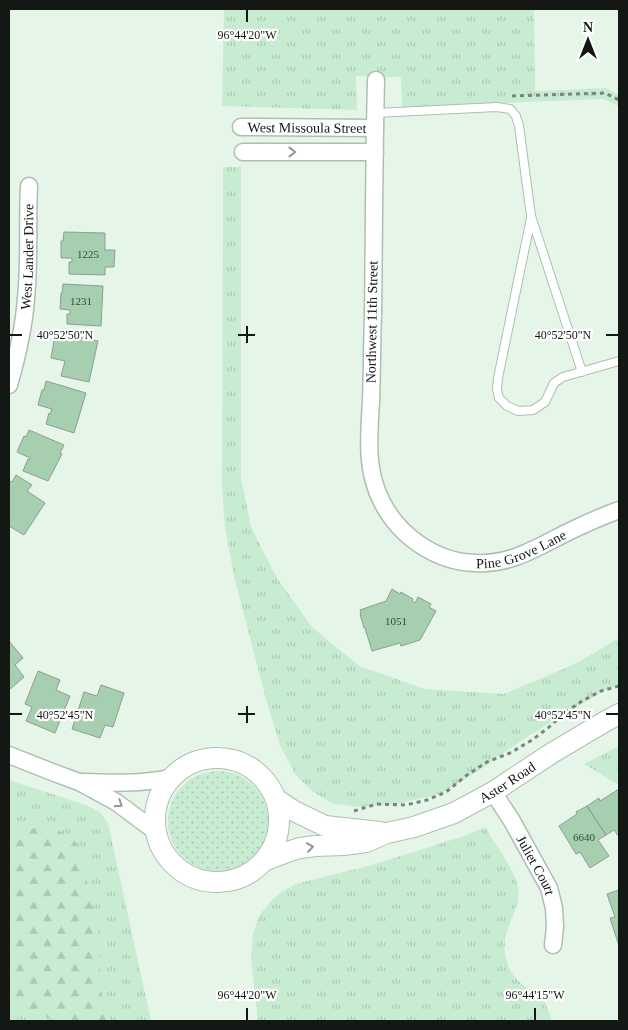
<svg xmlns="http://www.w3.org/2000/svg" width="628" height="1030" viewBox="0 0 628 1030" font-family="'Times New Roman',serif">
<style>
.grass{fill:url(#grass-tufts)}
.forest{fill:url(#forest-firs)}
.garden{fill:url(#garden-dots)}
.building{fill:#a6cfb0;stroke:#8e9d92}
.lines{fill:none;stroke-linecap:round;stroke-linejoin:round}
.service-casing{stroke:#aebeb2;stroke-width:10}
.minor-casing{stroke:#aebeb2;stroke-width:19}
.tertiary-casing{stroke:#aebeb2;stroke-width:22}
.path{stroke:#79847c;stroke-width:3;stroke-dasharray:4 4;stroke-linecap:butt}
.service{stroke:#fff;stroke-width:8}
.minor{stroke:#fff;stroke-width:16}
.tertiary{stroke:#fff;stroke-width:20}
.oneway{stroke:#959795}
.ticks{fill:none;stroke:#131814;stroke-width:2}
.labels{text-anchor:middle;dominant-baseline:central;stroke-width:4.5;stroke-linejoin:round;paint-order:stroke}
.number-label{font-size:11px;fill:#38463b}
.street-label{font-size:14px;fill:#131814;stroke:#fff}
.ticks-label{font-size:12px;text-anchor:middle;fill:#131814;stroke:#fff;stroke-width:4.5;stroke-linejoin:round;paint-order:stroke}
</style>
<defs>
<pattern id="grass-tufts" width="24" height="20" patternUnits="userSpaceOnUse" patternTransform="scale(1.25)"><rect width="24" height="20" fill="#c8ecd1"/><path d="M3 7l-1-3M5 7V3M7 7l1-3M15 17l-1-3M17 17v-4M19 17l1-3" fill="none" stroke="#abcab3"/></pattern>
<pattern id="forest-firs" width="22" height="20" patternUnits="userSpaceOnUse" patternTransform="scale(1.25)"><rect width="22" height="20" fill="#c8ecd1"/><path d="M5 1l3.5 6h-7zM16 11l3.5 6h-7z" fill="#abcab3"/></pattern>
<pattern id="garden-dots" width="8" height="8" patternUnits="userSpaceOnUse" patternTransform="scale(1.25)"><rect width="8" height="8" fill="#c8ecd1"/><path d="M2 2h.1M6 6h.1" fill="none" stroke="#abcab3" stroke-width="1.8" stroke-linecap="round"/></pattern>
</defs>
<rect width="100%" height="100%" fill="#e5f6e9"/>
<!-- grass -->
<path class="grass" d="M224 9H534L535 91 606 88 619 95V106L603 99 402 107 401 77 356 76 357 110 222 106Z
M223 167H241V478L251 527 277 578 312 627 359 666 425 689 504 694 575 664 619 638V685L605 690 530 735 475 773 440 794 397 804 358 807 331 803 312 791 295 774 280 745 266 699 234 576 225 527 222 487Z
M619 746V785L584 764Z
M9 780 86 805 100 812 108 823 151 1021H9Z
M485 827C494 842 515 871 518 887 522 912 499 929 506 958 508 965 510 973 516 978 523 986 531 992 542 994L552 1021H258L251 959 253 934 259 916 270 902 281 892 296 884 372 865 464 836Z"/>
<!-- forest -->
<path class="forest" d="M9 820 16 827 58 830 75 841 83 856 89 893 98 930 102 999 110 1021H60L9 1006Z"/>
<!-- garden -->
<path class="garden" d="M168 821a50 50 0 1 1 100 0a50 50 0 1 1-100 0Z"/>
<!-- building -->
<path class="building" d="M64 232 105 233V250H115L114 267H105V275L69 274V262H72V258H61V241H63Z
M63 284 103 286 101 326 67 324V314H70V310L60 309 61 293H62Z
M58 332 98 341 89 382 61 376 65 361 51 358 54 341H56Z
M46 381 86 393 74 433 46 424 49 413 50 414 52 409 38 405 42 390H44Z
M29 430 64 445 60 453 62 454 48 481 23 471 28 459 29 460 30 458 17 452 24 436 26 437Z
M16 475 32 485 27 491 45 503 24 535 9 526V483L10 481 12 482Z
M392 589 400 594 401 592 413 599 412 601 415 603 418 597 431 604 429 607 436 611 420 640 401 646 400 643 372 651 365 628H364L360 614 361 613 360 610 386 601Z
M9 641 23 658 15 665 24 677 9 690Z
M38 671 60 680 56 690 70 696 55 733 26 721 32 707 25 704Z
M101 685 124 693 113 727 105 725 100 738 72 729 84 692 97 696Z
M619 789V837L614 830 606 835 587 806 599 798 600 801Z
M587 806 606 835 598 840 609 856 590 868 580 852 576 854 559 826 577 814 576 812Z
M619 890V946L610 918 615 917 607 894Z"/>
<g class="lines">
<!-- service casing -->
<g class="service-casing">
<path id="service" d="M375 113 497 107 510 109 516 116 519 126 531 216 582 372
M531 218 498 378 497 389 499 398 507 406 518 411 533 410 545 402 554 383 563 377 619 361"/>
</g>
<!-- minor casing -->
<g class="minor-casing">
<g id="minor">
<path id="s1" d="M376 80C374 158 374 236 373 314 372 343 372 372 371 401 369 436 365 470 382 502 399 536 436 562 475 563 509 565 535 549 564 534 582 525 600 517 619 510"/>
<path id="s2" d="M241 127 375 128"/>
<path d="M243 152H375"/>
<path id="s3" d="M9 385C17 357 24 328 26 298 30 261 27 223 29 186"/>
<path d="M9 755 52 772 79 782 116 802 155 831"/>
<path d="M82 782C111 783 141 784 170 778"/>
<path id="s4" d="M493 792 512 821 549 888 554 908 555 927 553 945"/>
</g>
</g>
<!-- tertiary casing -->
<g class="tertiary-casing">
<g id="tertiary">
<circle cx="217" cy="820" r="62"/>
<path d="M276 799 294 811 325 826 380 832"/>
<path id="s5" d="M264 861 287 852 300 848 315 846 343 845 366 842 387 833 414 827 454 813 493 792 552 753 606 721 619 714"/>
</g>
</g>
<!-- path -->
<path class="path" d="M512 96 605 93 619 100
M354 811 377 804 406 805 427 800 446 792 467 775 487 762 510 753 532 740 548 728 563 714 582 701 601 691 619 686"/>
<!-- service -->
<use href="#service" class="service"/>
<!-- minor -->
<use href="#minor" class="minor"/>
<!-- tertiary -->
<use href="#tertiary" class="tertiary"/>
</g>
<!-- one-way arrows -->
<defs><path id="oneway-chevron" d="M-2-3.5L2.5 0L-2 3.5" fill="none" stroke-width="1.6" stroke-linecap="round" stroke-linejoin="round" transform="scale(1.25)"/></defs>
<g class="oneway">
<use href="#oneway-chevron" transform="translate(292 152)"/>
<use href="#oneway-chevron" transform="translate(119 804) rotate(34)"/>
<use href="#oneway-chevron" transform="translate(310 847) rotate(-8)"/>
</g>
<!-- ticks -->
<path class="ticks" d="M247 10V22M247 326V343M10 335H22M238 335H255M606 335H618M247 706V723M10 714H22M238 714H255M606 714H618M247 1008V1020M535 1008V1020"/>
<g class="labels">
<!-- number labels -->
<g class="number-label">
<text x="88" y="254">1225</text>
<text x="81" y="301">1231</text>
<text x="396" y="621">1051</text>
<text x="584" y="837">6640</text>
</g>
<!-- street labels -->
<g class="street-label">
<text stroke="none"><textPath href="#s2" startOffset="66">West Missoula Street</textPath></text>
<text stroke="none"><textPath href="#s3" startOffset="130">West Lander Drive</textPath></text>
<text transform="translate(372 322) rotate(-89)">Northwest 11th Street</text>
<text stroke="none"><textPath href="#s1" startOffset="589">Pine Grove Lane</textPath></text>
<text stroke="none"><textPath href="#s5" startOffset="259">Aster Road</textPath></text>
<text stroke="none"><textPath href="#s4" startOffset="85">Juliet Court</textPath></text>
</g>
</g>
<g class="ticks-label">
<text x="247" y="39">96°44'20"W</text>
<text x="65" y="339">40°52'50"N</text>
<text x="563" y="339">40°52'50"N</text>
<text x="65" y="719">40°52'45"N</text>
<text x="563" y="719">40°52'45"N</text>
<text x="247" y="999">96°44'20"W</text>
<text x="535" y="999">96°44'15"W</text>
</g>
<!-- border -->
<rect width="628" height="1030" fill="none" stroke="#131814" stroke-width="20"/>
<!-- north arrow -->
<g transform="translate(588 40)" stroke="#ffffff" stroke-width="4" paint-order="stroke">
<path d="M0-4L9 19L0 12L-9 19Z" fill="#131814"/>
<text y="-8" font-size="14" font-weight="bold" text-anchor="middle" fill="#131814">N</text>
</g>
</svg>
